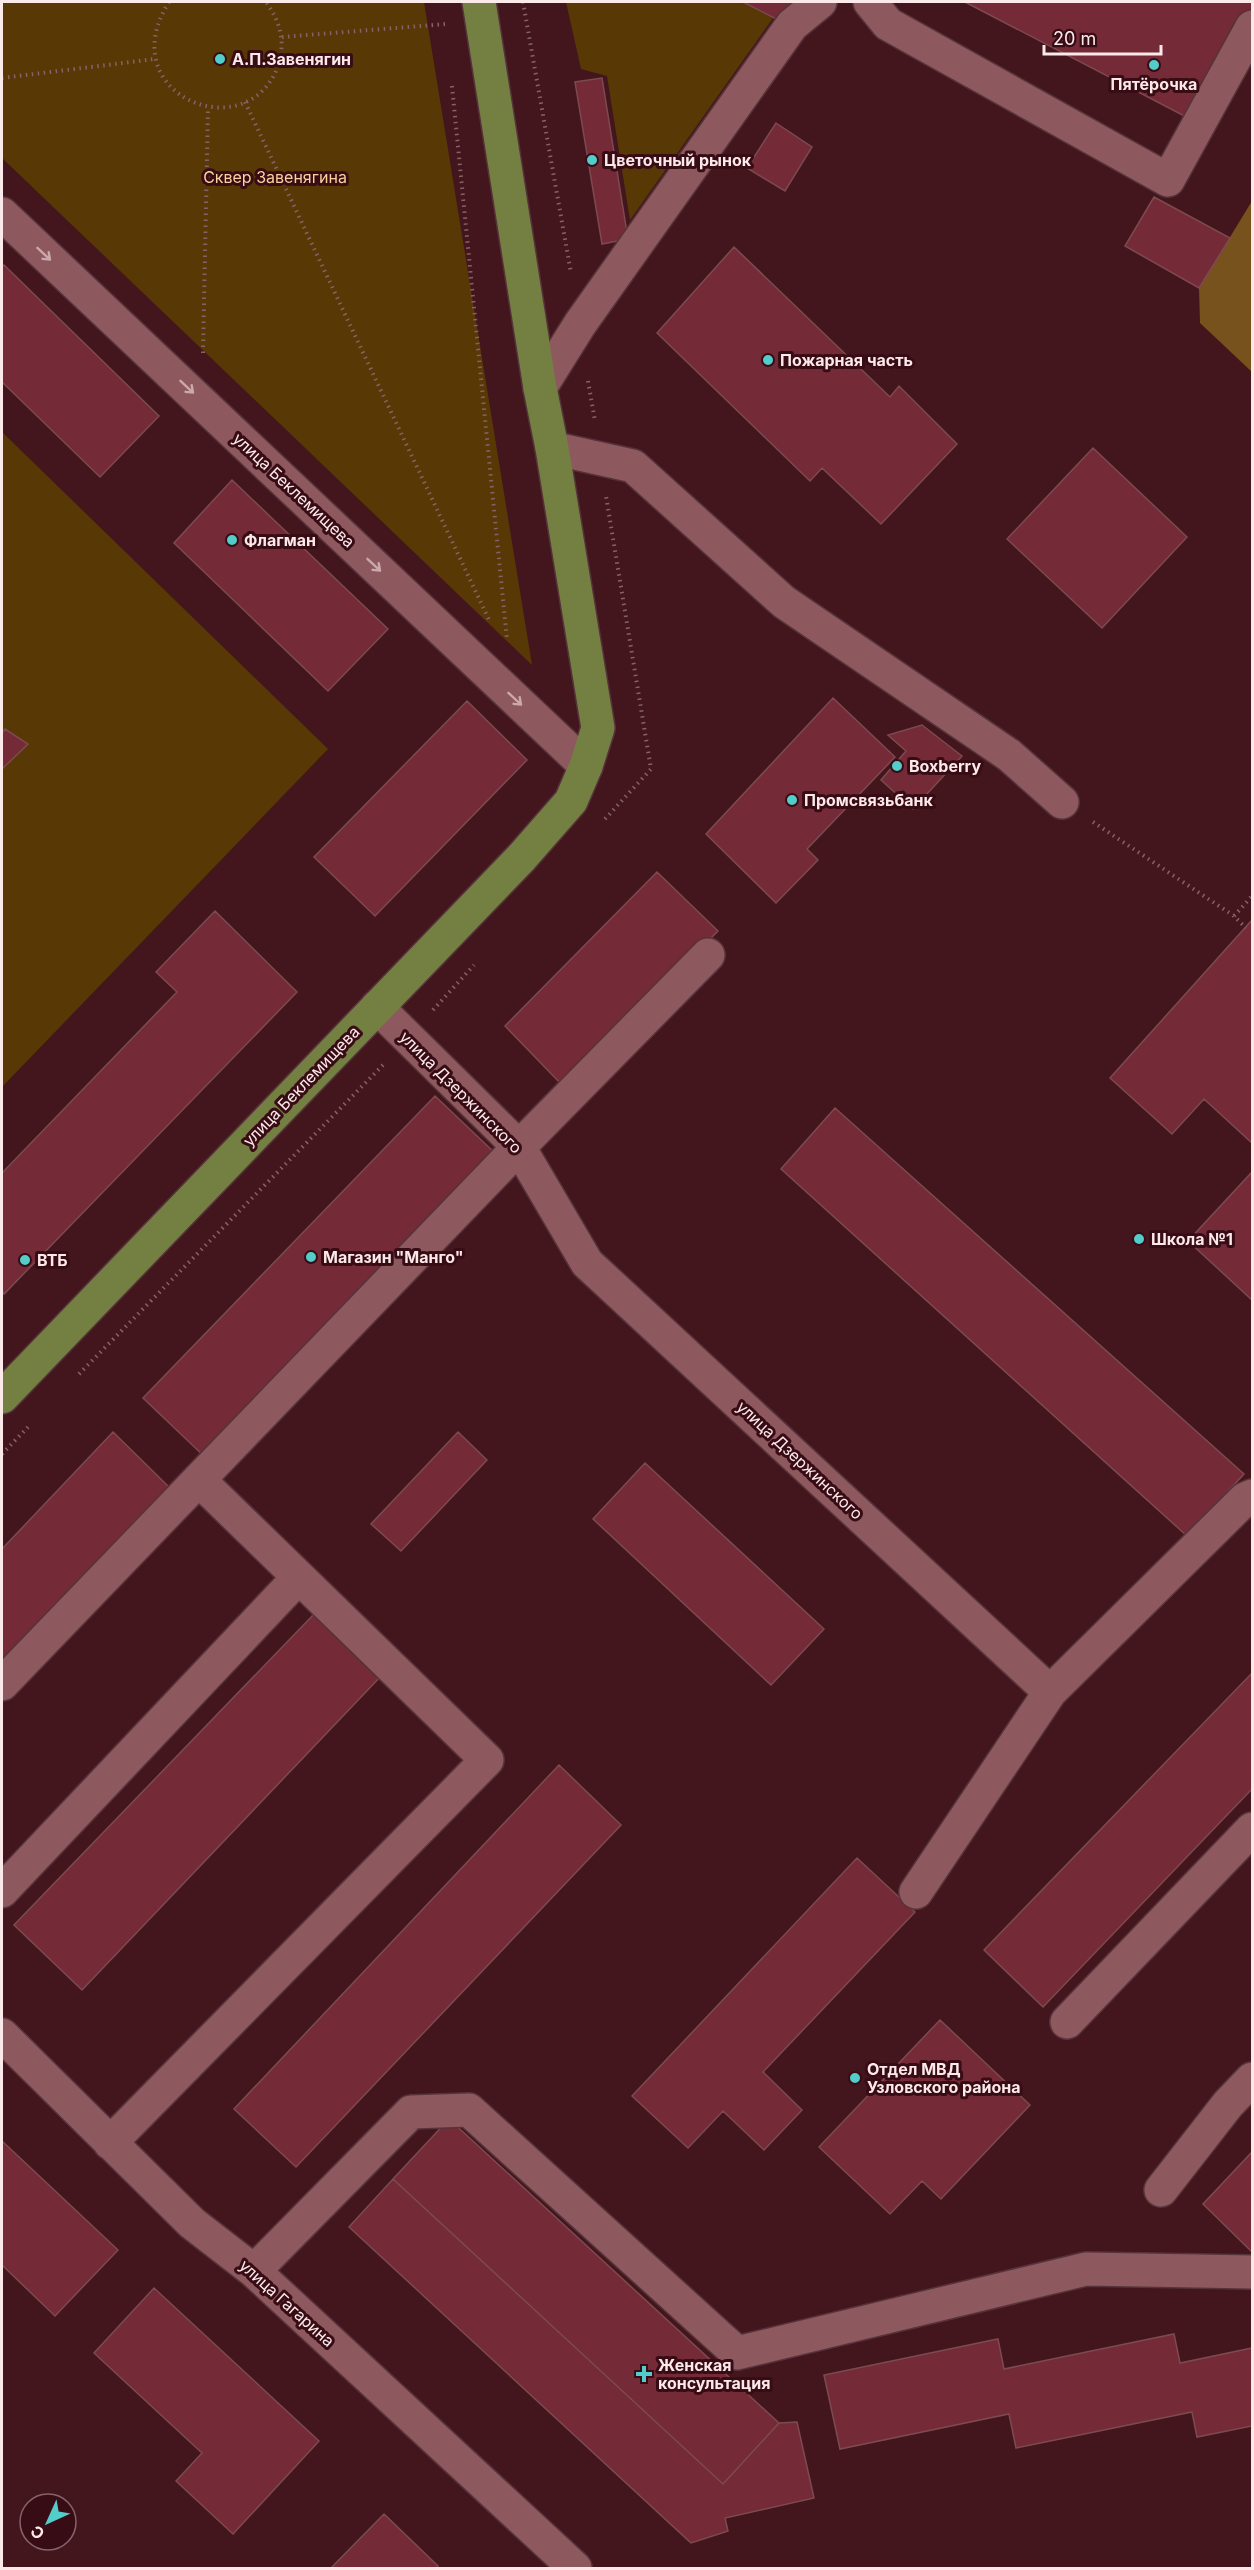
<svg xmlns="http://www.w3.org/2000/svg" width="1254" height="2570" viewBox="0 0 1254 2570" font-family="Inter,sans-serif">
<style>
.green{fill:#583805}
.forest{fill:#77521d}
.building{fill:#742a37;stroke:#7d4a4f;stroke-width:1.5}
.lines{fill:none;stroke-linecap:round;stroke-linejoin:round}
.minor-casing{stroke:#56333a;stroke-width:36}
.major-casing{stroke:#56333a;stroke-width:36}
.path{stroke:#866268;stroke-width:4;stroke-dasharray:1.5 4.5;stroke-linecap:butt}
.minor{stroke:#8d585e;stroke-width:33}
.major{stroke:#748041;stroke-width:33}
.oneway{stroke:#caa8ab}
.poi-dot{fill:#53cdca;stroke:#380c14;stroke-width:2}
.labels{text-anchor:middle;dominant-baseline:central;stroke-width:6;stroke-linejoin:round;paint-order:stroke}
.poi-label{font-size:16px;font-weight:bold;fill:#fce9ea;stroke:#380c14;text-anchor:start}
.park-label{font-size:16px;fill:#fad19d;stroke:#380c14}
.street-label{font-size:16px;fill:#fce9ea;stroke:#380c14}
</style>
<rect width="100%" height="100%" fill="#43161e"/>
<!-- green -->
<path class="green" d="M2 2H424L532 665 2 158Z
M566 2H742L773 18 630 220 607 76 581 69Z
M2 432 328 749 2 1087Z"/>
<!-- forest -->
<path class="forest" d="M1252 201V372L1200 323 1199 288Z"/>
<!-- building -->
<path class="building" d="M743 2H793L782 22Z
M965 2H1252V9L1192 120Z
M602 78 628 239 602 244 575 82Z
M776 123 812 147 785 191 747 168Z
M1154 197 1230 238 1199 288 1125 246Z
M734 247 890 397 899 386 957 444 881 524 822 468 810 481 657 333Z
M4 265 159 416 100 477 2 382V267Z
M1093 448 1187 537 1102 628 1007 539Z
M232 480 388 629 328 691 174 543Z
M833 698 895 757 807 849 818 860 776 903 706 834Z
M467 701 527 760 375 916 314 857Z
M922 725 962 756 913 809 881 780 906 751 888 735Z
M5 729 28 744 2 769V733Z
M657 872 718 931 563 1086 505 1026Z
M215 911 297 992 4 1294 2 1291V1171L3 1172 177 992 156 972Z
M1252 920V1143L1204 1099 1172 1134 1110 1078Z
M435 1096 498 1156 207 1459 143 1398Z
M835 1108 1244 1474 1187 1536 781 1169Z
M1252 1172V1300L1188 1241Z
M113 1432 170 1488 2 1663V1549Z
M458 1432 487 1460 401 1551 371 1524Z
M645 1463 824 1629 771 1685 593 1519Z
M316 1612 382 1675 82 1990 14 1925Z
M1252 1673V1789L1043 2007 984 1950Z
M559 1765 621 1825 296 2167 234 2109Z
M857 1858 915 1912 763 2072 802 2110 764 2150 723 2111 688 2148 632 2096Z
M940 2020 1030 2105 941 2199 922 2181 890 2214 819 2147Z
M449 2119 779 2423 723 2484 393 2179Z
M2 2141 118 2250 55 2316 2 2265Z
M1252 2152V2252L1203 2204Z
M393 2179 723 2484 779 2423 797 2422 814 2498 725 2518 728 2531 691 2543 349 2227Z
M154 2288 319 2441 233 2534 176 2481 202 2453 94 2353Z
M1174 2334 1180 2363 1252 2348V2426L1197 2437 1192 2412 1016 2448 1009 2414 840 2449 824 2375 998 2339 1004 2369Z
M384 2514 438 2566 436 2568H331Z"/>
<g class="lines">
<!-- minor casing -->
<g class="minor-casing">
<path id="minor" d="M870 2 888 24 1168 180 1252 27
M2 214 586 766
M540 388 580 324 792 25 820 2
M552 448 633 466 784 602 1009 755 1062 802
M377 1007 519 1147 587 1263 1050 1692 1245 1499 1252 1496
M2 1684 519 1147 708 955
M2 1891 298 1578
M916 1892 1050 1692
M1067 2022 1252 1829
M2 2035 192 2223 254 2271 575 2568
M110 2143 487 1760 199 1480
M1161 2190 1228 2104 1252 2079
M254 2271 411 2112 469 2110 737 2353 1086 2269 1252 2272"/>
</g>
<!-- major casing -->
<g class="major-casing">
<path id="major" d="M2 1397 522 857 571 801 586 766 598 728 552 448 540 388 479 2"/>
</g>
<!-- path -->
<path class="path" d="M169 2C110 95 247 150 278 66 286 42 280 21 266 2
M523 2 571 273
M282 37 446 24
M2 78 155 59
M452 86 507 640
M245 102 490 622
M203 353 208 107
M588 381 595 421
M605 819 651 769 606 496
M1093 822 1234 916 1246 928
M1234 916 1252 896
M433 1010 474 965
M79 1374 383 1065
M2 1454 30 1425"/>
<!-- minor -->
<use href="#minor" class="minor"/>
<!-- major -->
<use href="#major" class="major"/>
</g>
<!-- one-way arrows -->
<defs><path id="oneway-shaft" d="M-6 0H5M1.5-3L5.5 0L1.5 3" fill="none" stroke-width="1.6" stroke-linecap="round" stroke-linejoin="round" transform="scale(1.5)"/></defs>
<g class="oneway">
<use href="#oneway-shaft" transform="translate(44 254) rotate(43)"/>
<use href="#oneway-shaft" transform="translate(187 387) rotate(43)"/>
<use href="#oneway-shaft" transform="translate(374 565) rotate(43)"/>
<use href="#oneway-shaft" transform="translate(515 699) rotate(43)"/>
</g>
<!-- markers -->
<g class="poi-dot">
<circle cx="220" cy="59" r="6"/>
<circle cx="1154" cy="65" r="6"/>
<circle cx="592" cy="160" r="6"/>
<circle cx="768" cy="360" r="6"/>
<circle cx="232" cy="540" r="6"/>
<circle cx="897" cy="766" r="6"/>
<circle cx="792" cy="800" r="6"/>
<circle cx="1139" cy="1239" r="6"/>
<circle cx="311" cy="1257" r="6"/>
<circle cx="25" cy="1260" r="6"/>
<circle cx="855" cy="2078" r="6"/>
<path d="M641 2365h6v6h6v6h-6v6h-6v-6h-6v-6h6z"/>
</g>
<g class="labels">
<!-- poi labels -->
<g class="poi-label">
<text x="232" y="59">А.П.Завенягин</text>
<text x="1154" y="84" text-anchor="middle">Пятёрочка</text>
<text x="604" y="160">Цветочный рынок</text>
<text x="780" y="360">Пожарная часть</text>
<text x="244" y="540">Флагман</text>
<text x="909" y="766">Boxberry</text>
<text x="804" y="800">Промсвязьбанк</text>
<text x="1151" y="1239">Школа №1</text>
<text x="323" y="1257">Магазин "Манго"</text>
<text x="37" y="1260">ВТБ</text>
<text x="867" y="2069">Отдел МВД<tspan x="867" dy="18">Узловского района</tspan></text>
<text x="658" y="2365">Женская<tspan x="658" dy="18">консультация</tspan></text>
</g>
<!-- park labels -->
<g class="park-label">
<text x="275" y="177">Сквер Завенягина</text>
</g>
<!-- street labels -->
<g class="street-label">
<text transform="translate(294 490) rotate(43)">улица Беклемищева</text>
<text transform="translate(301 1086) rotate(-46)">улица Беклемищева</text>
<text transform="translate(461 1092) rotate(45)">улица Дзержинского</text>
<text transform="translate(800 1460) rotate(43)">улица Дзержинского</text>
<text transform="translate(287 2303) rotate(42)">улица Гагарина</text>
</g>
</g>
<!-- border -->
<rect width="1254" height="2570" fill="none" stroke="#fce9ea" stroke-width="6"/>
<!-- north arrow -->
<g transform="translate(48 2522) rotate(225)"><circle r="28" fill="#380c14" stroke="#86646a" stroke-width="1.5"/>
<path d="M0-4.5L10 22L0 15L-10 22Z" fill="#53cdca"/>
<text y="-9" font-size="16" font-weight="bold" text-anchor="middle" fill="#fce9ea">С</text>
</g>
<!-- scale -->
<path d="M1044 45v9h117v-9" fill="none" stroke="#fce9ea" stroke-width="3"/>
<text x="1053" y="45" font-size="18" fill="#fce9ea" stroke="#380c14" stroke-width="4.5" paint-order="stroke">20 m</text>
</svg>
